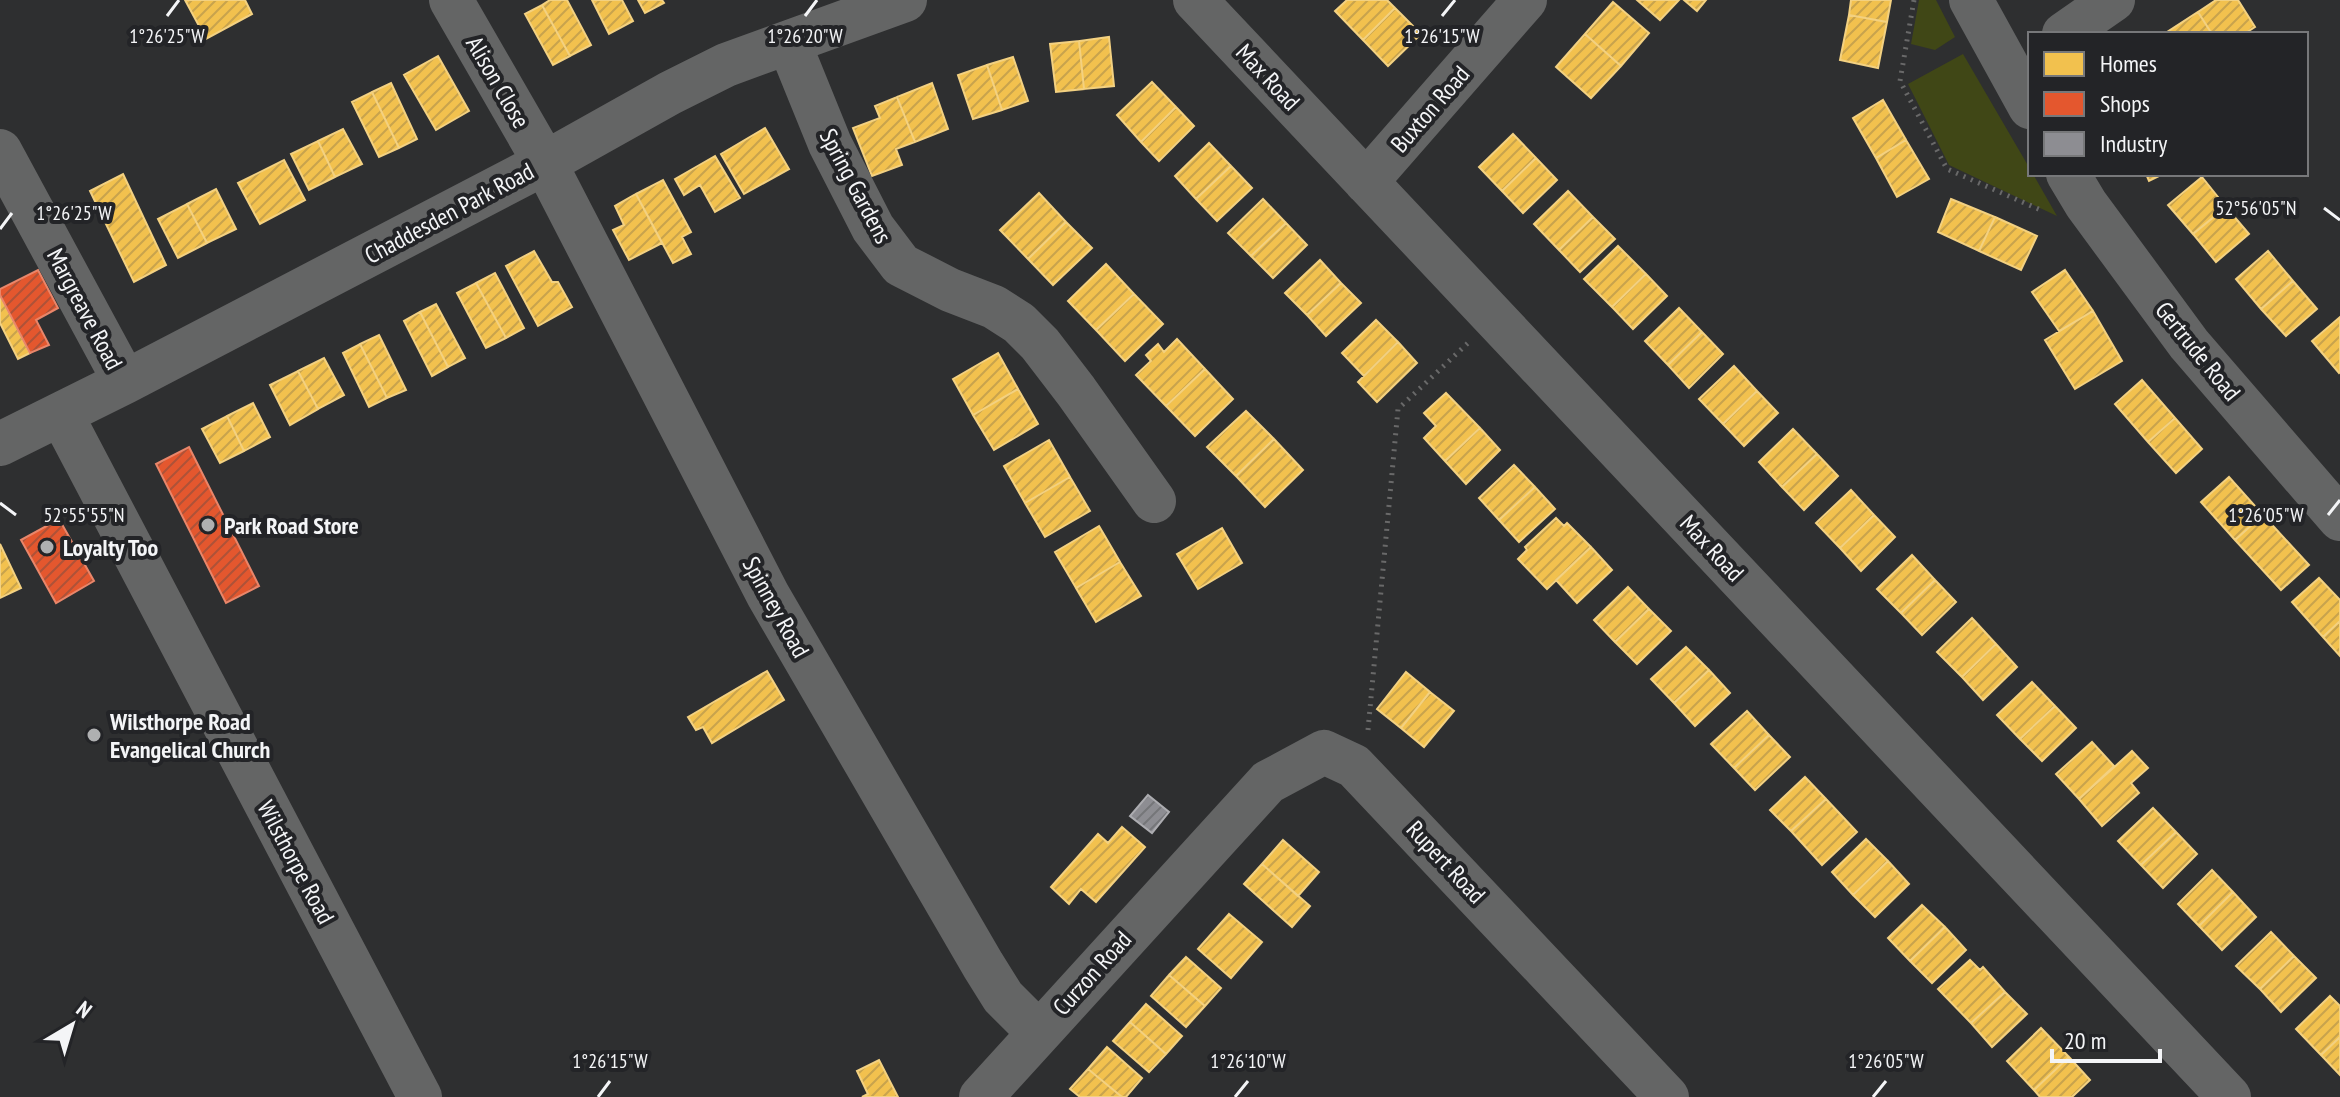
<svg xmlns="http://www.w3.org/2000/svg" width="2340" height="1097" viewBox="0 0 2340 1097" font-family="'PT Sans Narrow',sans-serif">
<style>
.grass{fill:#404716}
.homes{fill:url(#homes-hatch);stroke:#f3d181;stroke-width:2}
.shops{fill:url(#shops-hatch);stroke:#e9866a;stroke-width:2}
.industry{fill:url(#industry-hatch);stroke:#acacb0;stroke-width:2}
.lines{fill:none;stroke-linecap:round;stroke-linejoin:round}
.path{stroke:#696969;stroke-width:5;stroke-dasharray:2 6;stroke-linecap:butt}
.minor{stroke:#646565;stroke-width:44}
.ticks{fill:none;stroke:#f4f5f7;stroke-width:3}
.poi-dot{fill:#afb0b1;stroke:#232427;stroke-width:3}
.labels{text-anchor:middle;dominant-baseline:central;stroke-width:8;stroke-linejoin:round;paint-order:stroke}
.street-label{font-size:24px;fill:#f4f5f7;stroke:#232427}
.poi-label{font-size:24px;font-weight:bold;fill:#f4f5f7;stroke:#232427;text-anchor:start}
.ticks-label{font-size:20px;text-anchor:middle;fill:#f4f5f7;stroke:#232427;stroke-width:8;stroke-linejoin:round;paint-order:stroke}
</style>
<defs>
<pattern id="homes-hatch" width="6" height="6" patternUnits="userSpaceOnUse" patternTransform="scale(2)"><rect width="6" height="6" fill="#f2c14e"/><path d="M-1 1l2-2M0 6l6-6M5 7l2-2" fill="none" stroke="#c8a34d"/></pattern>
<pattern id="shops-hatch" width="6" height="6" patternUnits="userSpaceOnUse" patternTransform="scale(2)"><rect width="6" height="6" fill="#e4572e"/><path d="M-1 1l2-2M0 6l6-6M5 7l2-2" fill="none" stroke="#ae5238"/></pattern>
<pattern id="industry-hatch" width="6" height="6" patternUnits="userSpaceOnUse" patternTransform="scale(2)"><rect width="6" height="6" fill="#8d8d92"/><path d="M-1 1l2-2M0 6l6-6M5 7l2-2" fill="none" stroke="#757679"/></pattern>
</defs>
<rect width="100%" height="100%" fill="#2e2f30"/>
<!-- grass -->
<path class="grass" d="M1919 0H1936L1955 37 1935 50 1911 44Z
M1963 54 2030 169V174H2033L2057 216 1949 165 1908 84Z"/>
<!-- homes -->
<path class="homes" d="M185 0H245L252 14 206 39Z
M550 0H567L591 45 570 56 542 5Z
M592 0H622L633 21 609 34Z
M638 0H662L664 3 645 13Z
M1347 0H1387L1395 8 1363 40 1335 11Z
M1637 0H1679L1660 20Z
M1684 0H1706L1697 11Z
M1851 0H1891L1887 22 1849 15Z
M2216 0H2238L2255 27 2244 34H2212L2198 12Z
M1613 2 1649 33 1621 66 1585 34Z
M542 5 570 56 553 65 525 14Z
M1395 8 1421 34 1388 66 1363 40Z
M2198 12 2212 34H2164Z
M1849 15 1887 22 1878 68 1840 60Z
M1585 34 1621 66 1591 98 1556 67Z
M1109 37 1114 86 1084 89 1079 41Z
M1079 41 1084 89 1056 92 1050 44Z
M438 56 469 111 436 130 404 75Z
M1013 57 1028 101 1002 110 987 65Z
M987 65 1002 110 973 119 958 75Z
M1152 82 1176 107 1141 142 1117 115Z
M391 83 417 139 399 148 372 92Z
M932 83 948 129 915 142 897 97Z
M372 92 399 148 379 157 352 102Z
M897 97 915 142 896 149 902 165 872 176 853 128 880 118 875 106Z
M1883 100 1906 140 1876 158 1853 118Z
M1176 107 1194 126 1159 161 1141 142Z
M765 128 789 169 744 194 721 154Z
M343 129 362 164 335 177 318 141Z
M1513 134 1536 158 1502 191 1479 167Z
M1906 140 1929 179 1897 197 1876 158Z
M318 141 335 177 309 190 291 154Z
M1209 143 1231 166 1196 199 1175 176Z
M715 156 740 198 715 212 700 185 684 195 675 179Z
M1536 158 1557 180 1523 213 1502 191Z
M284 160 305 200 260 224 238 183Z
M1231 166 1252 188 1217 221 1196 199Z
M123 174 166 265 134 282 90 191Z
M2146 174H2163L2149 181Z
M2202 177 2226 207 2193 234 2168 205Z
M663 180 691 232 682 237 691 254 673 263 636 194Z
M216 189 236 229 207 243 187 204Z
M1568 191 1593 217 1559 250 1534 224Z
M1039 193 1066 222 1028 259 1000 230Z
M636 194 662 243 629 260 613 230 624 225 615 206Z
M1263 199 1286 223 1251 256 1228 233Z
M1951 199 1995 217 1979 251 1938 232Z
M187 204 207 243 178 258 158 219Z
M2226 207 2249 234 2216 262 2193 234Z
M1593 217 1615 239 1580 272 1559 250Z
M1995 217 2037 236 2021 270 1979 251Z
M1066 222 1092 248 1053 285 1028 259Z
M1286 223 1307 245 1273 278 1251 256Z
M1618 246 1646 274 1612 307 1584 279Z
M534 251 552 282H558L572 307 538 326 506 266Z
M2268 251 2293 281 2261 309 2236 279Z
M1320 260 1341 283 1307 315 1285 293Z
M1106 264 1134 294 1096 330 1068 301Z
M2065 270 2093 311 2059 331 2032 292Z
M495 273 524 328 506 338 476 283Z
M1646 274 1667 296 1633 329 1612 307Z
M2293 281 2317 309 2286 336 2261 309Z
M476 283 506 338 486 348 457 293Z
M1341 283 1361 303 1326 336 1307 315Z
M1134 294 1163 324 1125 361 1096 330Z
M0 295 30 353 18 359 0 323Z
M436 304 465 358 448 367 420 312Z
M1679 308 1702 332 1668 365 1645 341Z
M2093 311 2122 361 2075 389 2045 340Z
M420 312 448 367 432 376 404 321Z
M2340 317V372L2339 373 2312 341Z
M1376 320 1398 342 1364 376 1342 353Z
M1702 332 1723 354 1689 388 1668 365Z
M379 335 406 390 387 398 360 344Z
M1177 339 1205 369 1166 406 1136 375 1151 361 1146 355 1158 344 1164 352Z
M1398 342 1417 363 1377 402 1358 382Z
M360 344 387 398 369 407 343 353Z
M998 353 1018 389 973 415 953 379Z
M324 358 344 395 318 409 298 371Z
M1734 366 1757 391 1723 424 1699 399Z
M1205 369 1233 399 1195 436 1166 406Z
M298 371 318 409 290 425 270 385Z
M2142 380 2175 418 2148 442 2115 404Z
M1018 389 1038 424 994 450 973 415Z
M1757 391 1778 413 1744 446 1723 424Z
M1446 393 1480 428 1445 461 1424 438 1436 426 1424 413Z
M253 403 270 437 244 451 227 416Z
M1246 411 1274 439 1236 476 1207 447Z
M227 416 244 451 220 463 202 429Z
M2175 418 2202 449 2176 473 2148 442Z
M1480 428 1500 450 1466 484 1445 461Z
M1793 429 1817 454 1782 487 1759 462Z
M1274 439 1303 470 1265 507 1236 476Z
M1049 440 1070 477 1025 503 1004 466Z
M1817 454 1838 476 1804 510 1782 487Z
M1514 465 1535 487 1499 520 1479 498Z
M1070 477 1090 511 1045 537 1025 503Z
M2229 477 2263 515 2235 540 2201 502Z
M1535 487 1555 509 1519 542 1499 520Z
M1851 490 1874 515 1840 548 1816 523Z
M1874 515 1895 537 1861 571 1840 548Z
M2263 515 2309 565 2281 590 2235 540Z
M1556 518 1564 526 1567 523 1591 547 1547 589 1518 559 1527 550 1525 547Z
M1099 526 1120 562 1076 588 1055 552Z
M1222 528 1242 563 1198 589 1177 554Z
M0 544 21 588 0 598Z
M1591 547 1612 570 1577 603 1556 580Z
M1912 555 1935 580 1901 613 1877 589Z
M1120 562 1141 596 1096 622 1076 588Z
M2319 578 2340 600V621L2323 637 2292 602Z
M1935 580 1956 602 1922 635 1901 613Z
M1628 587 1649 609 1615 642 1594 620Z
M1649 609 1671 631 1637 664 1615 642Z
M1972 618 1996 644 1962 677 1937 652Z
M2340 621V656L2323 637Z
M1996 644 2017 667 1983 700 1962 677Z
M1686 647 1709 670 1674 703 1651 679Z
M1709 670 1730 693 1695 726 1674 703Z
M767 671 784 700 712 743 703 727 696 730 688 717Z
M1406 672 1430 692 1401 728 1377 709Z
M2032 682 2055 706 2020 739 1997 715Z
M1430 692 1454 711 1424 747 1401 728Z
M2055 706 2076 728 2042 761 2020 739Z
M1747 711 1769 735 1734 768 1711 744Z
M1769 735 1790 757 1755 790 1734 768Z
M2092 742 2114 766 2079 799 2056 774Z
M2132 751 2148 768 2131 783 2139 793 2102 826 2079 799Z
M1805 777 1826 799 1791 831 1770 810Z
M1826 799 1857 832 1822 865 1791 831Z
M2153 808 2176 832 2141 865 2118 841Z
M1122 827 1145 847 1096 902 1081 889 1069 904 1051 887 1098 834 1108 843Z
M2176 832 2197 854 2163 888 2141 865Z
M1866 839 1888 861 1853 895 1832 872Z
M1283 840 1319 872 1298 896 1262 864Z
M1888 861 1909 884 1875 917 1853 895Z
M1262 864 1310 906 1292 927 1244 884Z
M2212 870 2233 892 2199 926 2178 904Z
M2233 892 2256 917 2222 950 2199 926Z
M1922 905 1945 927 1910 961 1888 938Z
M1229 914 1262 942 1231 978 1198 949Z
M1945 927 1966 950 1932 983 1910 961Z
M2271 932 2294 956 2260 989 2236 966Z
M2294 956 2316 978 2281 1012 2260 989Z
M1186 957 1221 988 1205 1006 1169 975Z
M1970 960 1980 970 1983 967 2005 992 1971 1023 1938 989Z
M1169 975 1205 1006 1186 1027 1151 996Z
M2005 992 2027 1014 1992 1047 1971 1023Z
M2330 996 2340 1006V1037L2321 1055 2296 1029Z
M1146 1004 1182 1036 1166 1054 1130 1022Z
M1130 1022 1166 1054 1149 1072 1113 1041Z
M2041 1028 2069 1057 2034 1090 2007 1061Z
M2340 1037V1075L2321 1055Z
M1107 1047 1142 1078 1126 1097H1122L1088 1069Z
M2069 1057 2090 1080 2072 1097H2040L2034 1090Z
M879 1060 898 1097H862L868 1094 857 1071Z
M1088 1069 1122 1097H1080L1070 1089Z"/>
<!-- shops -->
<path class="shops" d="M38 270 58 308 36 320 49 345 30 353 0 295V289Z
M189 447 259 586 226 603 156 464Z
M59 519 94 581 56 603 21 540Z"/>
<!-- industry -->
<path class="industry" d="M1148 795 1169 812 1152 833 1130 816Z"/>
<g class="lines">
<!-- path -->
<path class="path" d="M1914 0 1900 81 1947 169 2043 211
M1368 730 1398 409 1468 343"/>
<!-- minor -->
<path class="minor" d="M451 0 545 163 768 595 983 965 1003 997 1038 1032
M1195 0 2229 1097
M1971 0 2030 107
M2064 34 2113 0
M789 43 830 144 873 228 901 265 950 290 994 307 1019 323 1040 344 1076 391 1154 501
M0 151 125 382
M2068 174 2086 204 2189 344 2340 519
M1366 182 1525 0
M61 414 420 1097
M0 444 125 382 545 163 670 93 726 65 905 0
M981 1097 1268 782 1324 752 1354 766 1667 1097"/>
</g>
<!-- ticks -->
<path class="ticks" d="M167 16 179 0M805 16 817 0M1442 16 1455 0M2324 208 2340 220M0 229 12 213M0 503 16 515M2328 515 2340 500M598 1097 610 1081M1235 1097 1248 1081M1873 1097 1886 1081"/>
<!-- markers -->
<g class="poi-dot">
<circle cx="208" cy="525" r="8"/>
<circle cx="47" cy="547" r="8"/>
<circle cx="94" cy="735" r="8"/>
</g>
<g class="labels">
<!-- street labels -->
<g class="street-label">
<text transform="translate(1268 77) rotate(47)">Max Road</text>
<text transform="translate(498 82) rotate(60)">Alison Close</text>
<text transform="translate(1430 109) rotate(-49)">Buxton Road</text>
<text transform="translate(856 186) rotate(62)">Spring Gardens</text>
<text transform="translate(449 213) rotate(-28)">Chaddesden Park Road</text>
<text transform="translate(85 309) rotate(62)">Margreave Road</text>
<text transform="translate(2198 351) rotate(51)">Gertrude Road</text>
<text transform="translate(1712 548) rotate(47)">Max Road</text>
<text transform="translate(776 607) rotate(61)">Spinney Road</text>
<text transform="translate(296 862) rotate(62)">Wilsthorpe Road</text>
<text transform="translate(1446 862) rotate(47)">Rupert Road</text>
<text transform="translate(1092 973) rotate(-48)">Curzon Road</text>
</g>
<!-- poi labels -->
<g class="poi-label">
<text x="224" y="525">Park Road Store</text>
<text x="63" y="547">Loyalty Too</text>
<text x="110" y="721">Wilsthorpe Road<tspan x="110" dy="28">Evangelical Church</tspan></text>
</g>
</g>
<g class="ticks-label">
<text x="167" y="43">1°26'25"W</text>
<text x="1442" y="43">1°26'15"W</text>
<text x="805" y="43">1°26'20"W</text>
<text x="2256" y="215">52°56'05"N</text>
<text x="74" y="220">1°26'25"W</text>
<text x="2266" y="522">1°26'05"W</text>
<text x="84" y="522">52°55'55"N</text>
<text x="610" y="1068">1°26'15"W</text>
<text x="1248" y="1068">1°26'10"W</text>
<text x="1886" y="1068">1°26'05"W</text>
</g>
<!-- legend -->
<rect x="2028" y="32" width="280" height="144" fill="#232427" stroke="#77787a" stroke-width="2"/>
<rect x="2044" y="52" width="40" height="24" fill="#f2c14e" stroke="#77787a" stroke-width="2"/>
<text x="2100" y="72" font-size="24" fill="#f4f5f7">Homes</text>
<rect x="2044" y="92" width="40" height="24" fill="#e4572e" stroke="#77787a" stroke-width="2"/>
<text x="2100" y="112" font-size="24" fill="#f4f5f7">Shops</text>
<rect x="2044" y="132" width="40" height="24" fill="#8d8d92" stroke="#77787a" stroke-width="2"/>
<text x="2100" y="152" font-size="24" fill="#f4f5f7">Industry</text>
<!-- north arrow -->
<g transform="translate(72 1025) rotate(38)" stroke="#232427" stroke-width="6" paint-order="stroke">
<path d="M0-6L14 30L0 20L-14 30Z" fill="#f4f5f7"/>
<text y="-12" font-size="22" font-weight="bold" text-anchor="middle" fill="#f4f5f7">N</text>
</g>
<!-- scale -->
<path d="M2052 1049v12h108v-12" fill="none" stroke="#f4f5f7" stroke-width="4"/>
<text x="2064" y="1049" font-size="24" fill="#f4f5f7" stroke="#232427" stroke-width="6" paint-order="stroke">20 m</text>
</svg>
